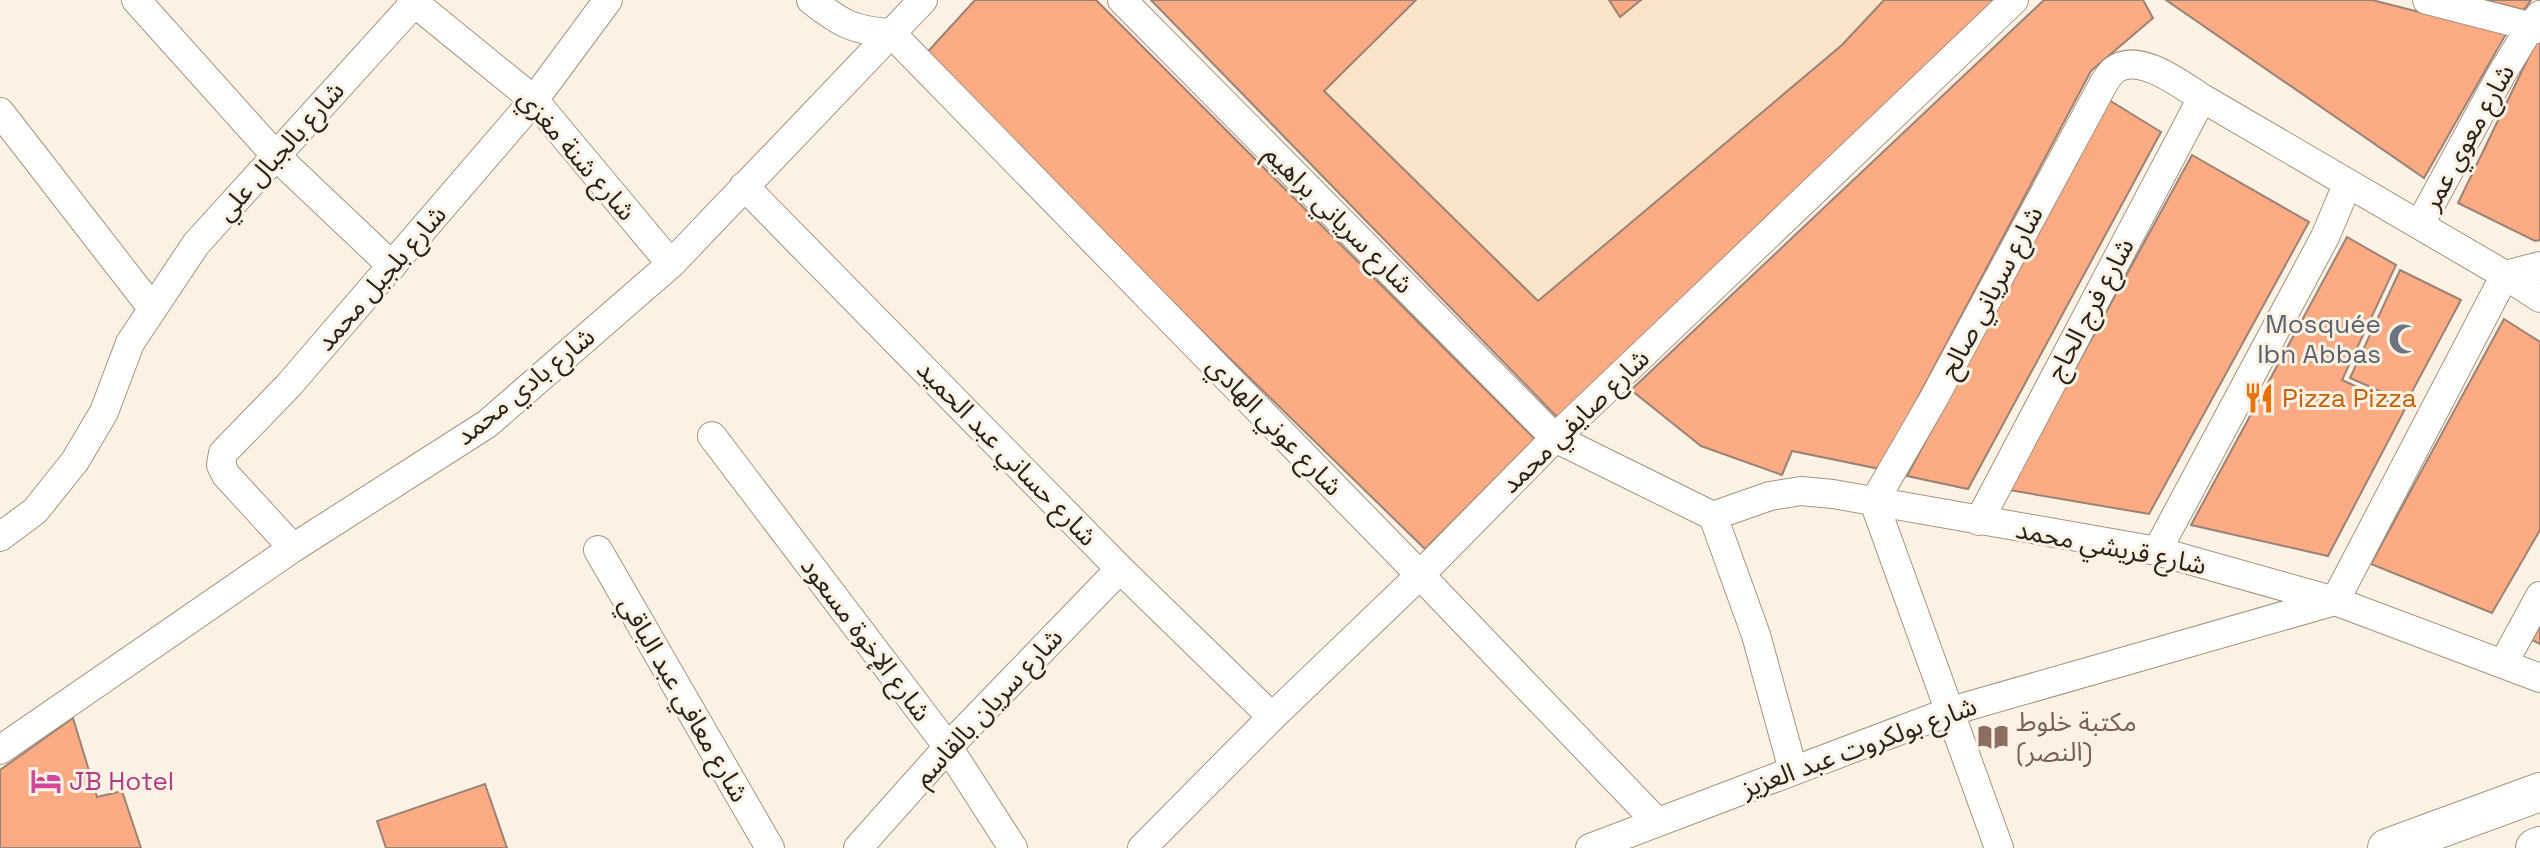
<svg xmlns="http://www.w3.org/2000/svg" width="2540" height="848" viewBox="0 0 2540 848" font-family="'Space Grotesk','Noto Sans Arabic',sans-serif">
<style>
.built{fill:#fae4c7}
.building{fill:#faab83;stroke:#9b8276;stroke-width:2}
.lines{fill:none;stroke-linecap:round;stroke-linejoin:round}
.minor-casing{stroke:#a49480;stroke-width:30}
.primary-casing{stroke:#a49480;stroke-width:40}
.minor{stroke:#fff;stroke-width:28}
.primary{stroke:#fff;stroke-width:38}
.labels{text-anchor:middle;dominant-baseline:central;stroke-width:6;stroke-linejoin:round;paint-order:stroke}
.street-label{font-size:26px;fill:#29231b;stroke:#fcf2e4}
.worship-label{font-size:26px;fill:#5b616d;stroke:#fcf2e4;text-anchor:end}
.food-label{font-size:26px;fill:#c56008;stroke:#fcf2e4;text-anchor:start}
.education-label{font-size:26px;fill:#785e54;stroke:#fcf2e4;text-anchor:start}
.hotel-label{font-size:26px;fill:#b23c85;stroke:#fcf2e4;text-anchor:start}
</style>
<rect width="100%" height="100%" fill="#fcf2e4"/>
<!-- built -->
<path class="built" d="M1416 0H1609L1620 17 1641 0H1884L1842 45 1538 301 1324 91Z"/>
<!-- building -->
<path class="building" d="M975 0H1096L1535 439 1425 549 922 58Z
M1151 0H1416L1324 91 1538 301 1842 45 1884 0H2001L1558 418Z
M1609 0H1641L1620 17Z
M2044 0H2143L2153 18 2091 71 1880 469 1792 451 1782 475 1701 446 1631 390Z
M2166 0H2372L2506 34 2424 178Z
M2484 0H2531L2524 10Z
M2536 42 2540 43V240L2535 241 2458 203Z
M2109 100 2161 132 1968 489 1907 476Z
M2192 155 2309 222 2149 514 2009 490Z
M2347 237 2396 265 2342 380 2405 409 2328 556 2191 525Z
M2400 270 2461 300 2406 403 2350 378Z
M2504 319 2540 342V530L2492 613 2371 564Z
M2540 626V644L2532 640Z
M73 718 97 797 122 791 141 848H0V770Z
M485 784 507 848H386L377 821Z"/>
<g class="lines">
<!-- minor casing -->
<g class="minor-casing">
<path id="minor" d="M136 0 277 157 392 266
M411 0 534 100 671 264
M811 0C840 23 854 31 891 33L1420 575 1657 822
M1122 0 1555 438 1713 516
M2427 0 2540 29
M0 112 152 308
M744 186 1120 569 1272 717
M2420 224 2501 75 2531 26 2540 15
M712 436 948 747 1013 848
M1713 516 1770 496 1801 491 1833 494 2157 551 2335 601 2540 678
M1713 516 1756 635 1793 770
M1979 521 2202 98
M0 537 35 511 75 461 104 412 130 343 196 244 417 0
M293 548 226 475 221 465 223 453 289 385 534 100 608 0
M598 550 770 848
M2157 551 2325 237 2347 185
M2503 664 2540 596
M0 750 293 548 487 424 671 264 923 0
M858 848 948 747 1120 569
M1142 848 1272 717 1420 575 1555 438 2014 0
M1590 848 1951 711 2335 601 2505 275 2540 266
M1999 848 1874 502 1934 398 2098 94C2102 86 2107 77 2113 71 2137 50 2182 85 2202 98L2505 275 2540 298"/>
</g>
<!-- primary casing -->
<g class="primary-casing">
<path id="primary" d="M2387 848 2540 792
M2535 848 2540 846"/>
</g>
<!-- minor -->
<use href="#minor" class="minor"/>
<!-- primary -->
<use href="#primary" class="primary"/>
</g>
<!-- icons -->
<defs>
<g id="mosque-bare" transform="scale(2.415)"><path d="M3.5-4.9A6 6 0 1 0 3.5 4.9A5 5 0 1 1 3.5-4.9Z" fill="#6b7280" stroke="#fcf2e4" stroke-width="2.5" paint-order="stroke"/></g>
<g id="restaurant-bare" transform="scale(2.415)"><path d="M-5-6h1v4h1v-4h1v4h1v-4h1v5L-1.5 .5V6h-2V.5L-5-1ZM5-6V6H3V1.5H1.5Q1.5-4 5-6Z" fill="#e8710a" stroke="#fcf2e4" stroke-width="2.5" paint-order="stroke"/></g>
<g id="library-bare" transform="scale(2.415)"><path d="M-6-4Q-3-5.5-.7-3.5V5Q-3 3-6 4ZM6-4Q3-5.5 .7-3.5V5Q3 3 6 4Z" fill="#8d6e63" stroke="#fcf2e4" stroke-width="2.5" paint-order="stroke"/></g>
<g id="hotel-bare" transform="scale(2.415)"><path d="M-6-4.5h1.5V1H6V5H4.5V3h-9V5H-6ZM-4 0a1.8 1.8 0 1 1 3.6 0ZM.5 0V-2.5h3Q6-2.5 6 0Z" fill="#d1479c" stroke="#fcf2e4" stroke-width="2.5" paint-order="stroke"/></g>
</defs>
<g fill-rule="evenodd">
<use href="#mosque-bare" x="2404" y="339"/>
<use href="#restaurant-bare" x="2259" y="398"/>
<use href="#library-bare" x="1993" y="737"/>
<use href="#hotel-bare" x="46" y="781"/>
</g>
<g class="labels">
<!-- street labels -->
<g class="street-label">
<text transform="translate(2468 137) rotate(-61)">شارع معوي عمر</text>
<text transform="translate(280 151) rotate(-48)">شارع بالجبال علي</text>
<text transform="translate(577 155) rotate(49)">شارع شنة مغزي</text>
<text transform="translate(1339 219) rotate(45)">شارع سرياني براهيم</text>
<text transform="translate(381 278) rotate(-49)">شارع بلجبل محمد</text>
<text transform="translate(1991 292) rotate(-62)">شارع سرياني صالح</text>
<text transform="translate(2090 309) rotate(-62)">شارع فرج الحاج</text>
<text transform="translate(525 386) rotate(-39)">شارع بادي محمد</text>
<text transform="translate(1575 421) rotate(-44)">شارع صايفي محمد</text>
<text transform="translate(1275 426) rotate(46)">شارع عوني الهادي</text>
<text transform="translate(1007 453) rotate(46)">شارع حساني عبد الحميد</text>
<text transform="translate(2111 547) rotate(11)">شارع قريشي محمد</text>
<text transform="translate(866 639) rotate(53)">شارع الإخوة مسعود</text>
<text transform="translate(684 699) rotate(60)">شارع معافي عبد الباقي</text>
<text transform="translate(988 707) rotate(-47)">شارع سريان بالقاسم</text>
<text transform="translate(1859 747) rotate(-20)">شارع بولكروت عبد العزيز</text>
</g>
<!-- worship labels -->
<g class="worship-label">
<text x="2381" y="324">Mosquée<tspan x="2381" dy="30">Ibn Abbas</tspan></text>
</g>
<!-- food labels -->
<g class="food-label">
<text x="2282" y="398">Pizza Pizza</text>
</g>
<!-- education labels -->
<g class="education-label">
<text x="2016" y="722">مكتبة خلوط<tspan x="2016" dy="30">(النصر)</tspan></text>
</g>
<!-- hotel labels -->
<g class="hotel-label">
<text x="69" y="781">JB Hotel</text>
</g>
</g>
</svg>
